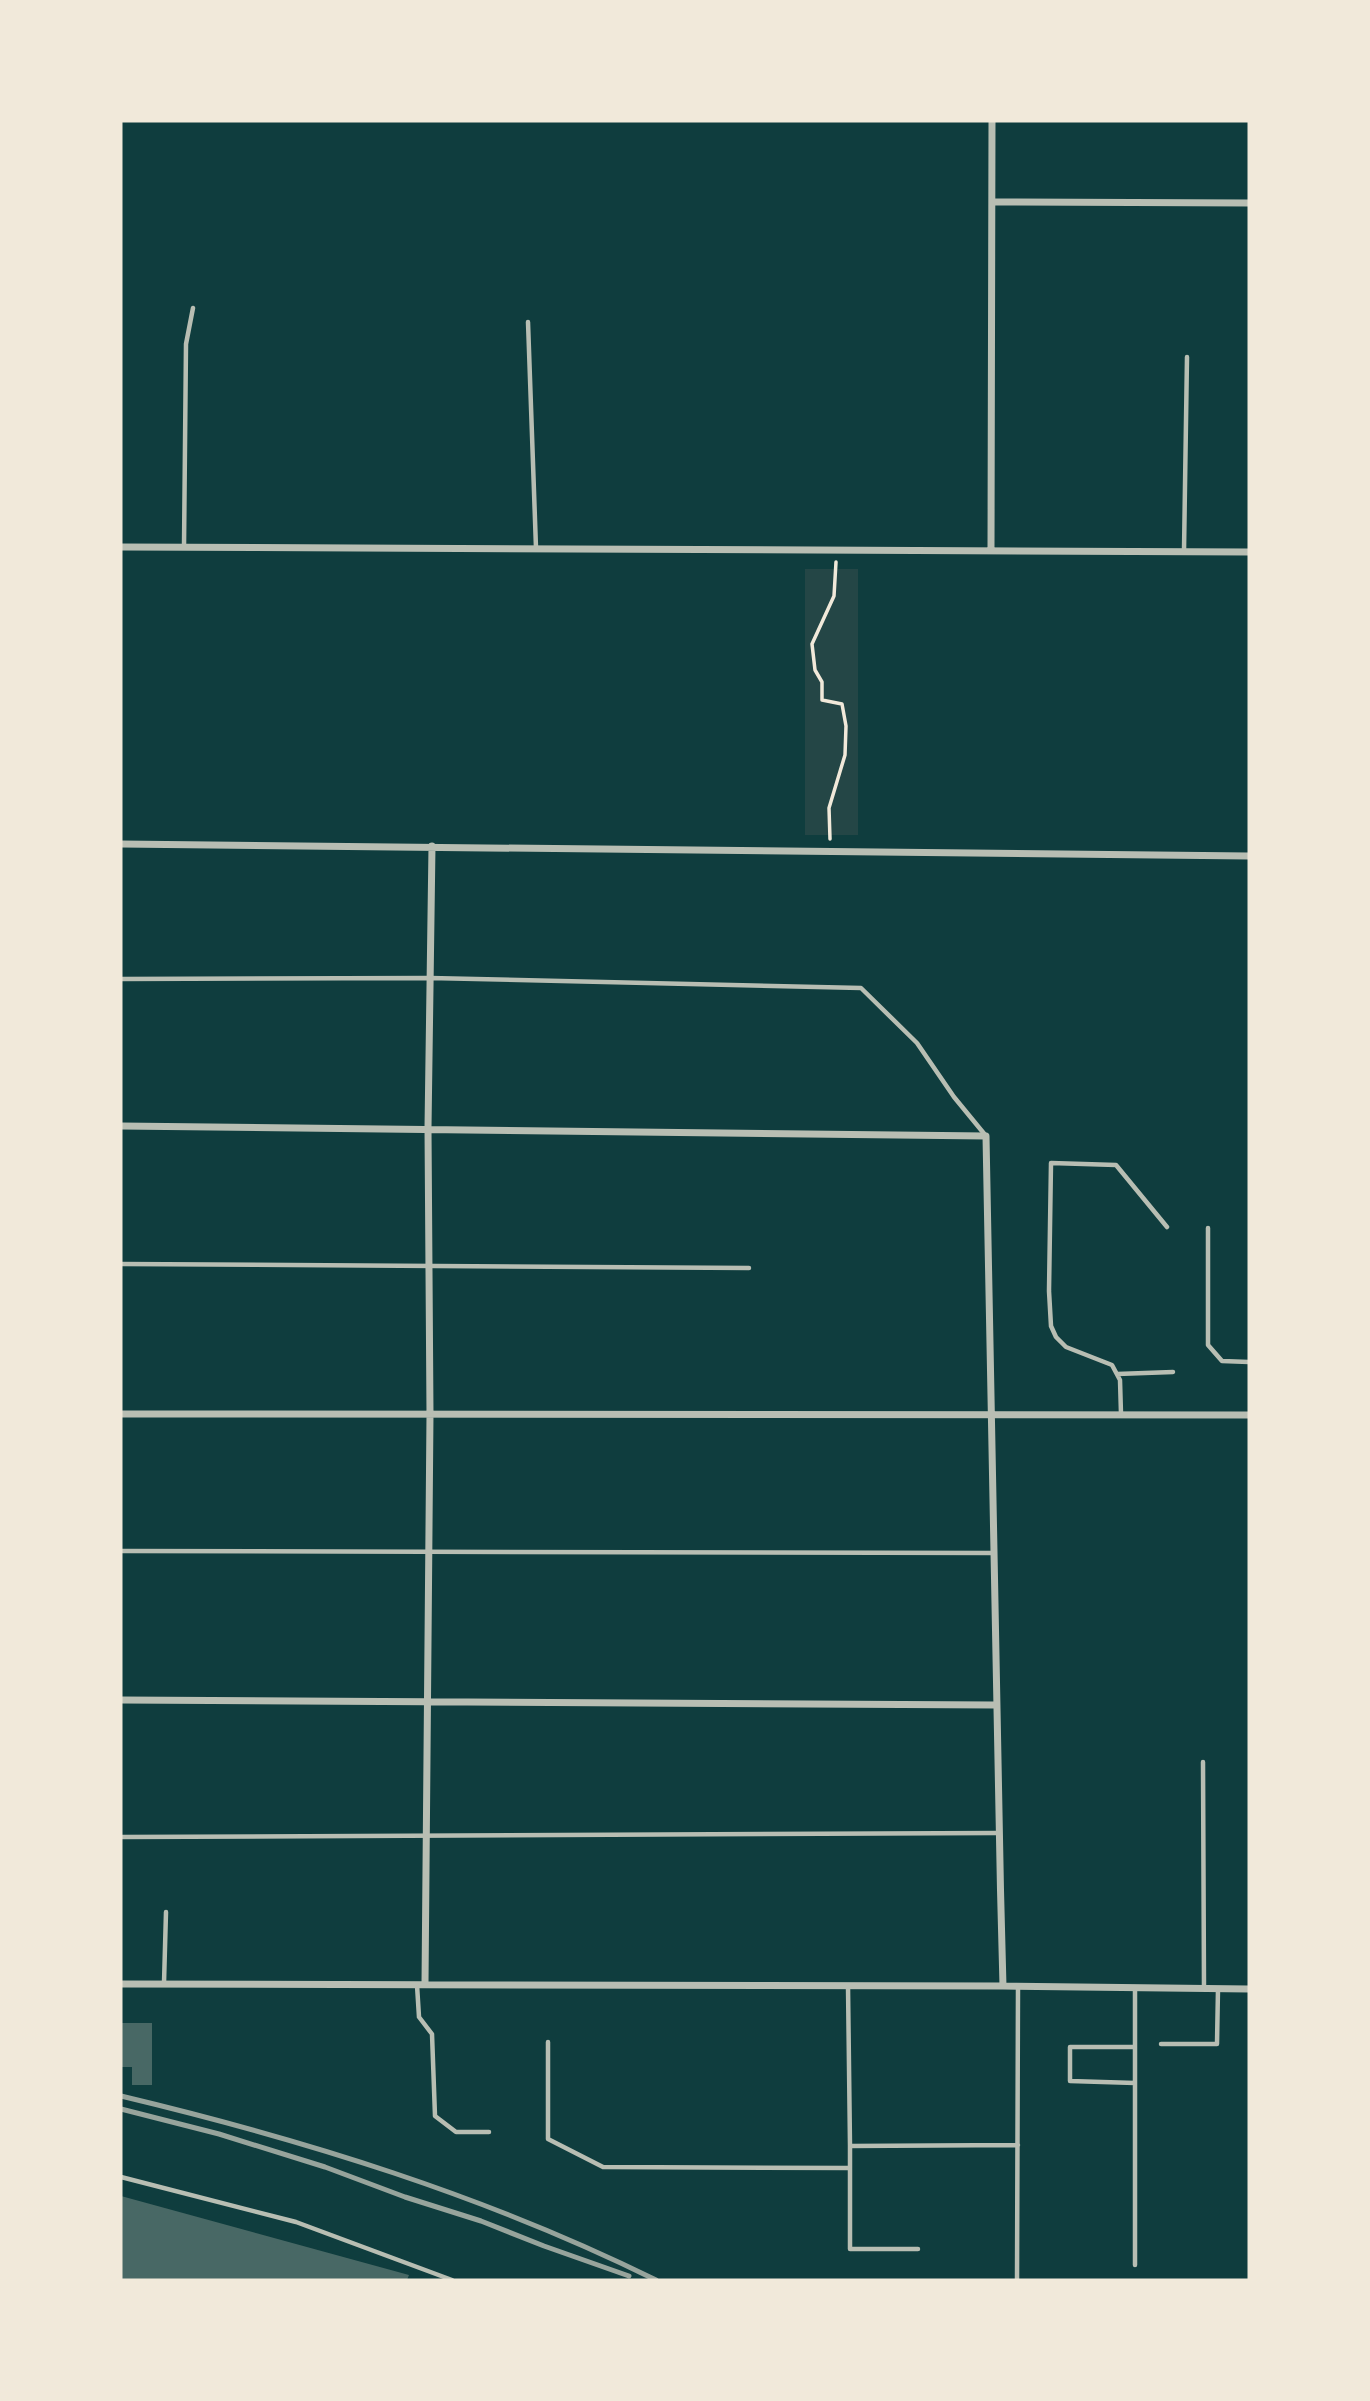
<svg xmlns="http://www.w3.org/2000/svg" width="1370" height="2401" viewBox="0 0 1370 2401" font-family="'PT Sans',sans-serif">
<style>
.green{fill:#244646}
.building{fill:#486865}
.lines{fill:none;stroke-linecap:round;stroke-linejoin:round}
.path{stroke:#f1e9da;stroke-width:3.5}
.service{stroke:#b8beb3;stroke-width:4.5}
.minor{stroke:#b8beb3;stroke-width:7}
.rail{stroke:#97a49c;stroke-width:5}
</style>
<rect width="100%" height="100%" fill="#0f3d3e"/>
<!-- green -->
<path class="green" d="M805 569H858V835H805Z"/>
<!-- building -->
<path class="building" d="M121 2023H152V2085H132V2067H121Z
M121 2196 409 2275 407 2280H121Z"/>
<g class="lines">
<!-- path -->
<path class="path" d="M830 839 829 808 845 755 846 726 842 704 822 700V682L815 670 812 644 834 596 836 562"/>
<!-- service -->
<path class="service" d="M528 322 536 548
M184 547 186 344 193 308
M1184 551 1187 357
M121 979 430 978 861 988 917 1043 954 1097 986 1136
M1208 1228V1345L1222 1361 1249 1362
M121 1264 749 1268
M1117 1374 1173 1372
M1121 1414 1120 1380 1112 1365 1066 1347 1056 1337 1051 1326 1049 1291 1051 1163 1116 1165 1167 1227
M121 1551 994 1553
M1203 1762 1204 1989
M121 1837 998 1833
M164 1983 166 1912
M417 1985 419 2017 432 2034 435 2116 456 2132H489
M848 1986 850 2146 1018 2145
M548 2042V2139L603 2167 850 2168
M1161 2044H1217L1218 1989
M1135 2083 1070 2081V2047H1135
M850 2146V2249H918
M121 2177 296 2222 452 2280
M1135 2265V1988
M1017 2280 1018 1987"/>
<!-- minor -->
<path class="minor" d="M992 202 1249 203
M121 547 1249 552
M991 550 992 121
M121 844 1249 856
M121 1126 986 1136C993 1420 995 1703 1003 1986
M121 1414 1249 1415
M121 1700 995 1705
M121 1984 1003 1986 1249 1989
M425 1984 430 1414 428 1128 432 846"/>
<!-- rail -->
<path class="rail" d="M121 2096C305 2140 486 2196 656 2280
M121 2109 219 2134 325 2167 405 2197 481 2221 544 2246 629 2276"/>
</g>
<!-- border -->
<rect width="1370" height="2401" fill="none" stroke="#f1e9da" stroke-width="245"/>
</svg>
